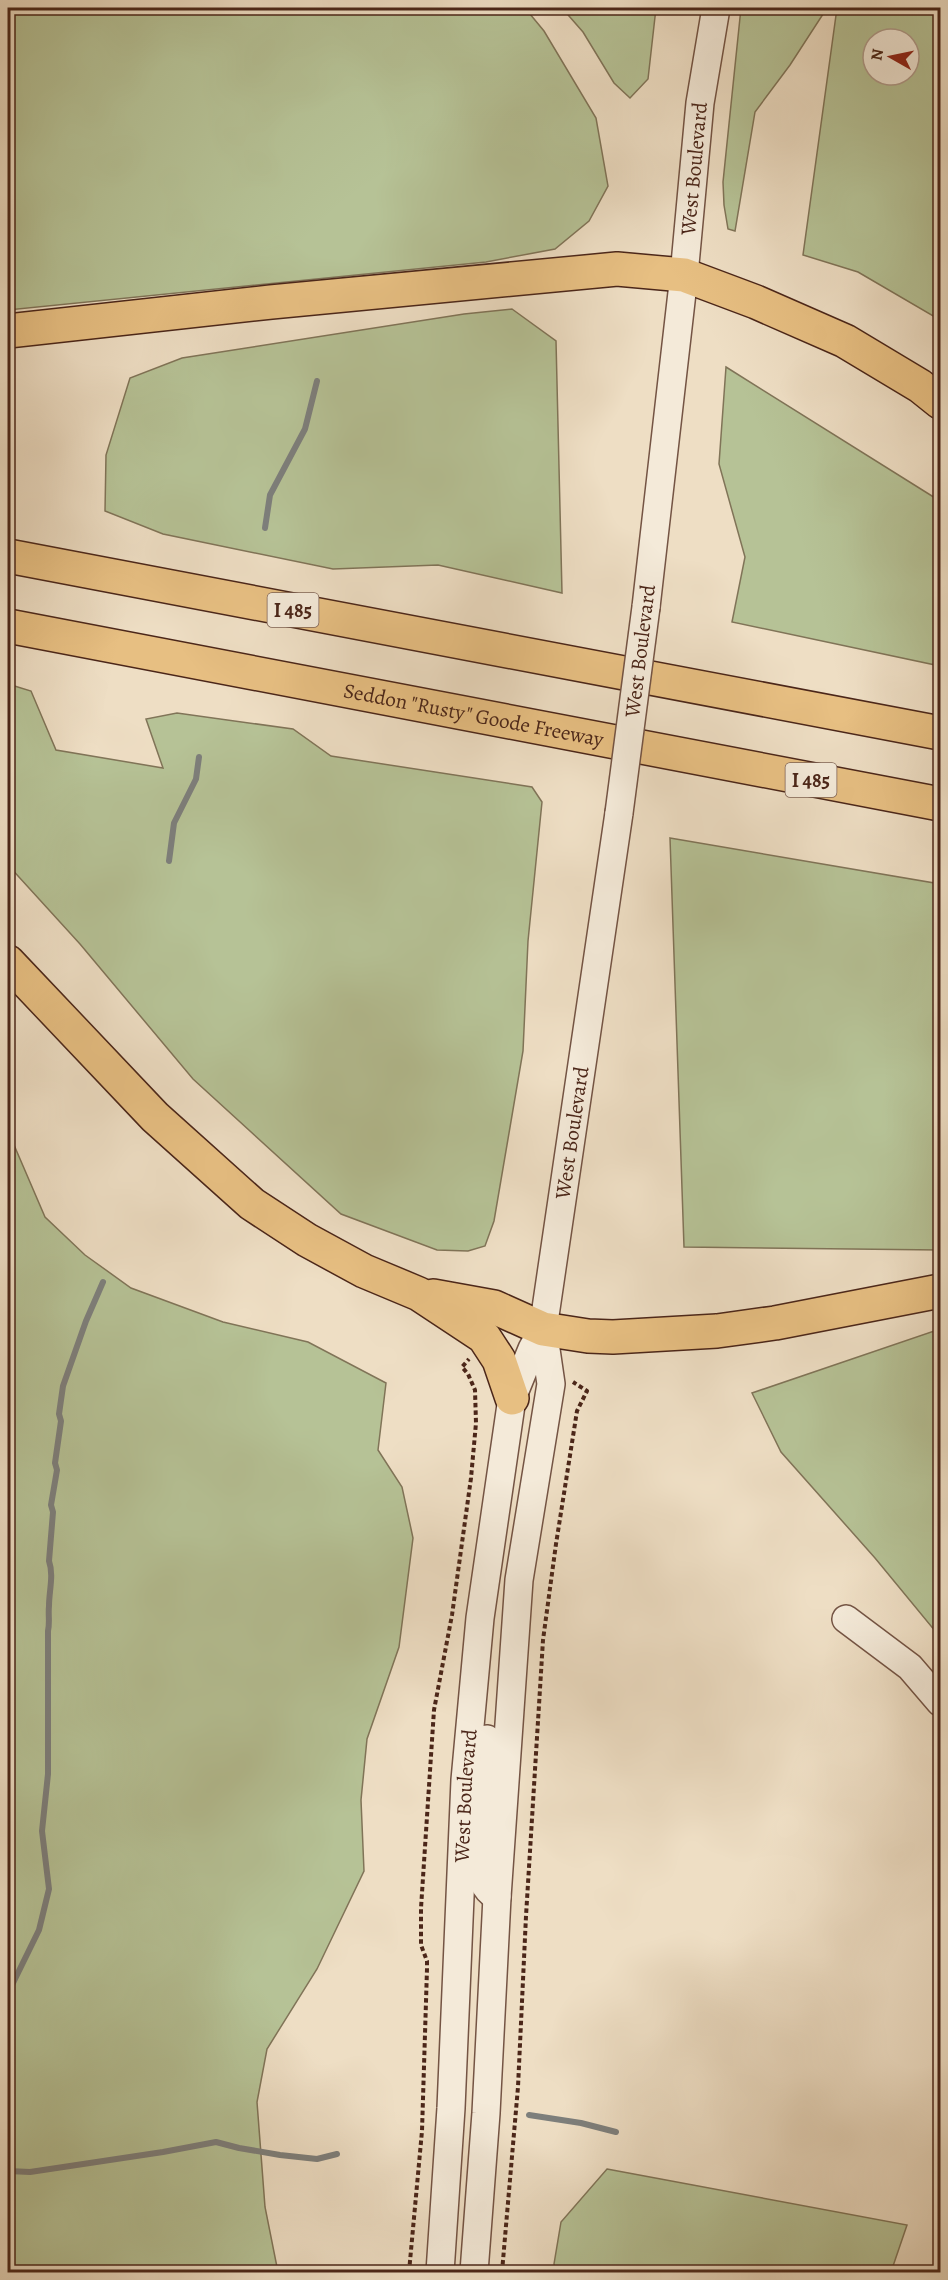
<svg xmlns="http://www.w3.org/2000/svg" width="948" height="2280" viewBox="0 0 948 2280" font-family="Alegreya,serif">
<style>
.green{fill:#b6c296;stroke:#807458;stroke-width:1.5;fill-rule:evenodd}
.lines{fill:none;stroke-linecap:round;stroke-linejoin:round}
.stream{stroke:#7d7f7c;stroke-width:6}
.minor-casing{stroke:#745444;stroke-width:30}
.highway-casing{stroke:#4b2619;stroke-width:36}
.path{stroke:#4b2619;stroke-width:4;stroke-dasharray:4.5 3;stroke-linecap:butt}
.minor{stroke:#f4ead9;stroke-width:27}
.highway{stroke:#e7bf82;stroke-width:33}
.minor-bridge-casing{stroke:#745444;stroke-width:30;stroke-linecap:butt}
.minor-bridge{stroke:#f4ead9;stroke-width:27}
.labels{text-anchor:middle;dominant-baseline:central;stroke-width:4.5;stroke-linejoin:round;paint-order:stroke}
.shield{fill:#f4ead9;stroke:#7e6153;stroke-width:1.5}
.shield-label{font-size:20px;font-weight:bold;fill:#4b2619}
.street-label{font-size:21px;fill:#4b2619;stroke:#f4ead9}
</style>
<rect width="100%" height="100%" fill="#eedec4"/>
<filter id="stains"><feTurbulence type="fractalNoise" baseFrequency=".00333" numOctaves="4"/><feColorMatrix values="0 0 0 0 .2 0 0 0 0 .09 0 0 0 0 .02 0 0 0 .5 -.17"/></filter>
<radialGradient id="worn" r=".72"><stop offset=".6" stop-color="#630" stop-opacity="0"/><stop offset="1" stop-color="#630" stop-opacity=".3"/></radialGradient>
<!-- green -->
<path class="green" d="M8 8H525L544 31 596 118 608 186 589 221 555 249 486 262 8 310Z
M562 8H656L648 79 630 98 614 83 583 32Z
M741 8H827L790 65 755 112 735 231 728 229 724 205 723 182Z
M837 8H940V320L858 272 803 255ZM873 39H909V75H873Z
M512 309 556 341 562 593 438 565 333 569 163 534 105 511 106 455 130 378 182 358 464 314Z
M726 367 940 501V666L732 622 745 557 719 464Z
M8 684 31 691 56 750 163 768 146 719 177 713 293 729 331 756 532 787 542 802 528 941 523 1051 494 1221 485 1246 468 1251 437 1250 341 1214 193 1079 80 944 8 865Z
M670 838 940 884V1250L684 1247Z
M8 1131 45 1217 85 1255 131 1288 223 1322 308 1342 386 1383 378 1450 402 1487 413 1538 399 1647 367 1739 361 1800 364 1871 317 1969 267 2049 257 2102 265 2207 278 2272H8Z
M940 1329V1637L875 1558 781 1452 752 1393Z
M607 2169 907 2225 891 2272H556L554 2264 561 2222Z"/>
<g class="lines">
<!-- stream -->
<path class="stream" d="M265 528 270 495 305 429 317 381
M169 861 174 823 196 779 199 757
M8 1989 13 1983 39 1930 49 1889 42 1831 48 1774V1631C50 1622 48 1615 49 1606 49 1591 54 1575 49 1561L53 1512 51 1505 57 1470 55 1463 61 1421 59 1414 63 1386 86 1321 103 1282
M529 2115 581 2123 616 2132
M8 2171 30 2172 163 2152 216 2142 239 2148 280 2155 317 2159 337 2154"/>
<!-- minor casing -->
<g class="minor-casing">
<g id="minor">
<path id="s1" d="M646 607 684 275 700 103 716 8"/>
<path d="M846 1619 910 1667 940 1702"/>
<path d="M487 1739 479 1858C481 1876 481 1887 497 1897"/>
<path id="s2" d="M440 2272 451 2108 465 1780 480 1618 512 1398 532 1349 543 1329"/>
<path id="s3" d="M474 2272 486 2113 497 1897 519 1580 551 1384 543 1329 619 813"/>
</g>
</g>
<!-- highway casing -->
<g class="highway-casing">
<g id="highway">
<path d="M8 331 271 302 617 269 684 275 756 302 845 341 920 386 940 402"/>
<path d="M8 556 940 733"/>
<path id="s4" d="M8 626 940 804"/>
<path d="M8 962 155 1117 252 1204 307 1240 364 1271 419 1294 484 1337 499 1360 512 1398"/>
<path d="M433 1296 494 1307 543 1329 588 1336 613 1337 717 1331 775 1323 940 1291"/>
</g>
</g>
<!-- path -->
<path class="path" d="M409 2272 422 2131 427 1969V1961L421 1945V1908L434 1710 452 1615 471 1478 476 1423 475 1390 468 1374 462 1367 469 1359
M502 2272 518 2087 526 1916 543 1640 556 1544 577 1411 587 1391 573 1382"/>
<!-- minor -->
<use href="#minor" class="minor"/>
<!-- highway -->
<use href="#highway" class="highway"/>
<!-- minor-bridge casing -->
<g class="minor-bridge-casing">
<path id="minor-bridge" d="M619 813 646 607"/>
</g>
<!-- minor-bridge -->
<use href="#minor-bridge" class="minor-bridge"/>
</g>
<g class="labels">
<!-- shield labels -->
<g class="shield">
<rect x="267.5" y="593" width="51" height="34" rx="4.5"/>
<rect x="785.5" y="763" width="51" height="34" rx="4.5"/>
</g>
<g class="shield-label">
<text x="293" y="610">I 485</text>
<text x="811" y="780">I 485</text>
</g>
<!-- street labels -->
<g class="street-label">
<text stroke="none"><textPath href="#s1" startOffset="441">West Boulevard</textPath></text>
<text transform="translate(640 651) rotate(-83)">West Boulevard</text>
<text stroke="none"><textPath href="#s4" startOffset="474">Seddon "Rusty" Goode Freeway</textPath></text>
<text stroke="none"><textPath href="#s3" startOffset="1146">West Boulevard</textPath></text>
<text stroke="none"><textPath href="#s2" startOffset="477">West Boulevard</textPath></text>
</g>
</g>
<!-- margin -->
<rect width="948" height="2280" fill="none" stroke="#eedec4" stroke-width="30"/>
<rect x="9" y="9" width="930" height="2262" fill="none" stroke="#4b2619" stroke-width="3"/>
<rect x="15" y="15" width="918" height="2250" fill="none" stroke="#4b2619" stroke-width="1.5"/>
<!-- north arrow -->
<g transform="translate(891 57) rotate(279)"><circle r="28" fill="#f4ead9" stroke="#b09c8c" stroke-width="1.5"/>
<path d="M0-4.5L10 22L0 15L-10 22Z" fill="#8f2418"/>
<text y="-9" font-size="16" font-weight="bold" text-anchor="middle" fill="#4b2619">N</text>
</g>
<rect width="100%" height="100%" filter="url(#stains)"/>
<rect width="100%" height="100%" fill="url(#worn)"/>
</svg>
